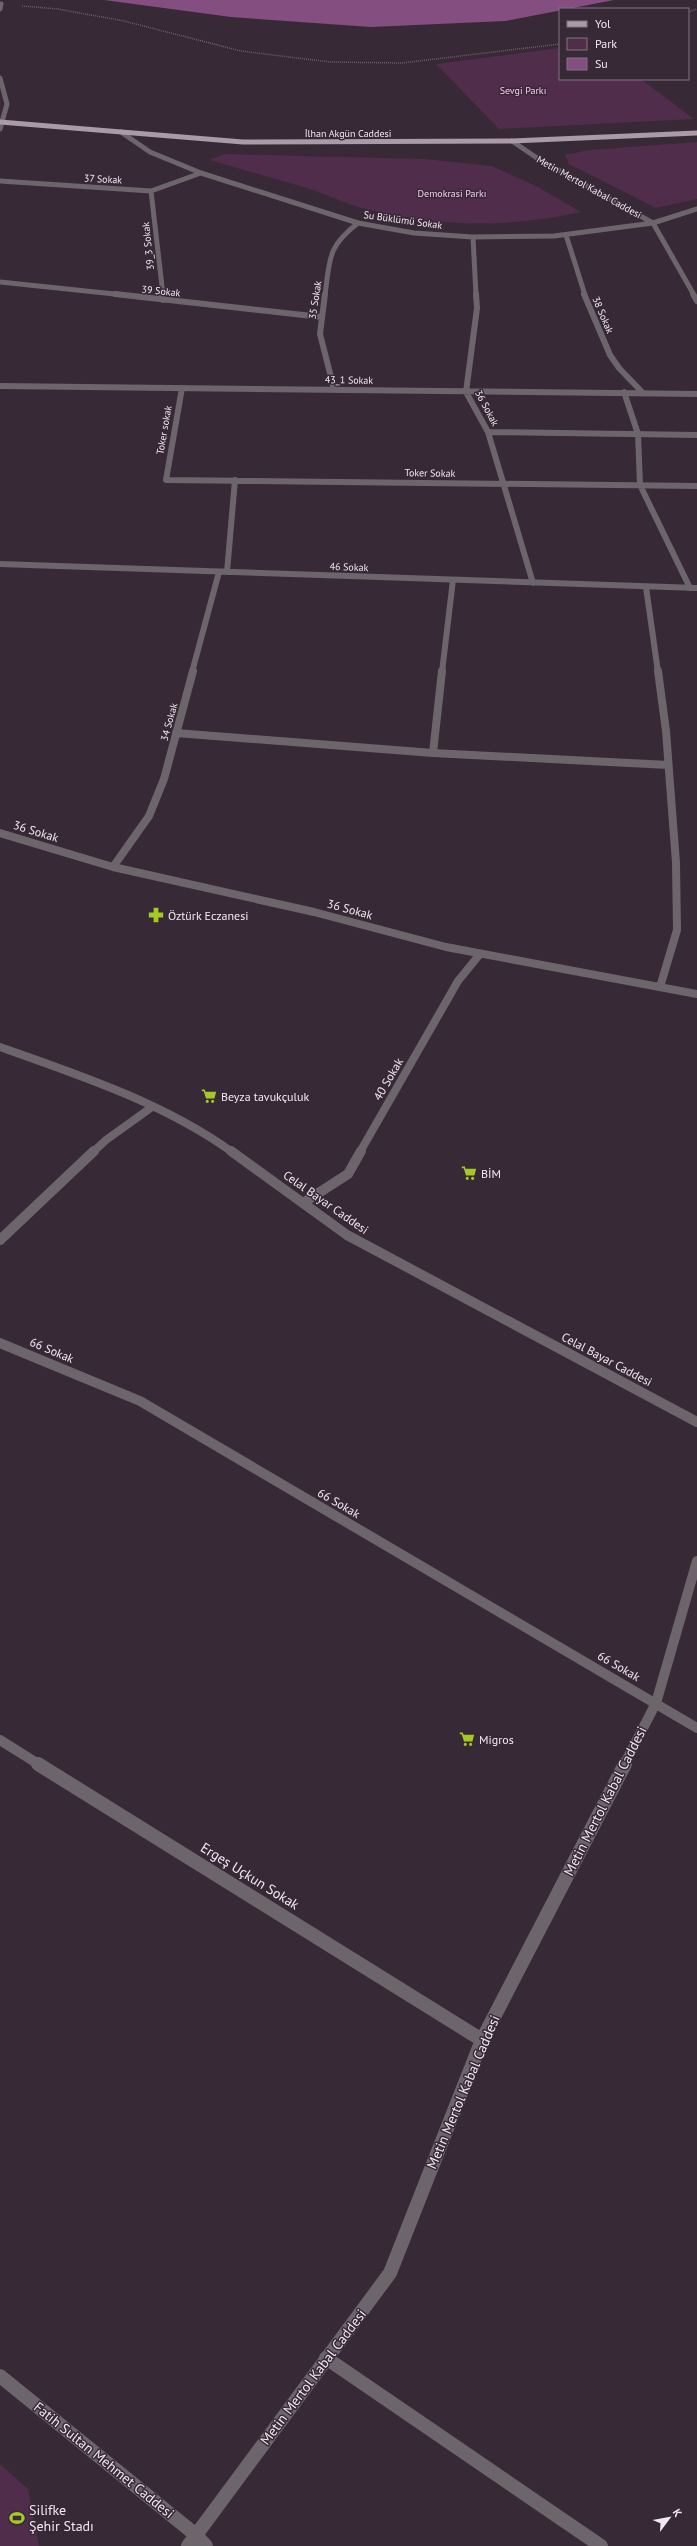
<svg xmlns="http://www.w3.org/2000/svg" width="697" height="2546" viewBox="0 0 697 2546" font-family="'PT Sans',sans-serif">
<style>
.green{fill:#4f2d4b}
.water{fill:#854e80}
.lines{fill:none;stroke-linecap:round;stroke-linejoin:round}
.path{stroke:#9d919c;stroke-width:1.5;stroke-dasharray:0.5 1.5;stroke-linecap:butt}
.minor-far4{stroke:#6d656c;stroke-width:5}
.minor-far3{stroke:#6d656c;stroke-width:6}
.minor-far2{stroke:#6d656c;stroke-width:8}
.minor-far1{stroke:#6d656c;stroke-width:10}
.minor{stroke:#6d656c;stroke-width:14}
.major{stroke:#ab9ba9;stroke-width:5}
.labels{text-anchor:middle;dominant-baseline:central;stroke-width:3;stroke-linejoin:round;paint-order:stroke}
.far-park-label{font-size:10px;fill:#fac9f4;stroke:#382936}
.far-street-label{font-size:10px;fill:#f2e8f1;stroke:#382936}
.street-label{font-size:12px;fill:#f2e8f1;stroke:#382936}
.poi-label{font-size:12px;fill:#f2e8f1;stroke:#382936;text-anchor:start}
.near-street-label{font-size:14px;fill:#f2e8f1;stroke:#382936}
.near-poi-label{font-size:14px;fill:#f2e8f1;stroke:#382936;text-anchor:start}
</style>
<rect width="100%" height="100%" fill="#382936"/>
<!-- green -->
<path class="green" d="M560 48V79H641L694 119 499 129 436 64Z
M697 142V199L656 208 569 164 565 155 589 150Z
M224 154 425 159 492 166 538 187 581 212C508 228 443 227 370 210 351 206 332 197 313 190 279 180 244 170 210 160Z
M0 2464 28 2489 39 2546H0Z"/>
<!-- water -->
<path class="water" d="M104 0H614L505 21 371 27 231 17Z"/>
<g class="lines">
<!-- path -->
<path class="path" d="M22 6 58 9 124 21 241 51 330 62 402 63 560 44
M688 12 697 9"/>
<!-- minor-far4 -->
<path class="minor-far4" d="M0 9 1 4
M0 78 7 104 0 129
M121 132 150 152 201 173 358 223 414 233 473 237 554 236 653 223 697 209
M512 141 537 158 653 223 694 295
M0 181 151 191 201 173
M151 191 163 295
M566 235 585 295
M473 237 476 295
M0 282 124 295
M325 295C330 259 327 247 358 223"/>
<!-- minor-far3 -->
<path class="minor-far3" d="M115 294 321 317
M162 294 163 300
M325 294 320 334 334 389
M476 294 477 308 466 392 488 432 533 583
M584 294 610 355 619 368 642 392
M693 294 697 301
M0 386 697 394
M182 388 166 480 697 486
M624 392 638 434 640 485 690 588
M488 432 697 435
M0 564 697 588
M227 572 235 480
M646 587 658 672
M192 672 219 572
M442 672 453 580"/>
<!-- minor-far2 -->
<path class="minor-far2" d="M658 671 666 731 676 863 677 930 660 987
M176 733 433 753 668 765
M433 753 442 671
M0 833 113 867 314 912 446 947 697 994
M113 867 149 816 164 779 193 671
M0 1047C79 1075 164 1103 232 1152
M93 1152 106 1140 152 1107
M360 1152 458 981 480 954"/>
<!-- minor-far1 -->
<path class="minor-far1" d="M231 1151 347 1235 697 1422
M303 1203 348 1174 361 1151
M0 1240 94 1151
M0 1343 140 1401 697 1728
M0 1740 40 1765
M624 1765 656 1703 697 1561"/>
<!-- minor -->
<path class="minor" d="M38 1764 482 2040
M326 2358 601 2546
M0 2376 196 2535 206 2546
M188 2546 390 2273 482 2040 625 1764"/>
<!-- major -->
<path class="major" d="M0 122 243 142 512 141 697 133"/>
</g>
<!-- icons -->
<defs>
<g id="pharmacy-bare" transform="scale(1.2)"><path d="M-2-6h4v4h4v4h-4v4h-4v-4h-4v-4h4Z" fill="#a4c824" stroke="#382936" stroke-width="2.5" paint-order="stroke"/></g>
<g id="supermarket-bare" transform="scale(1.2)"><path d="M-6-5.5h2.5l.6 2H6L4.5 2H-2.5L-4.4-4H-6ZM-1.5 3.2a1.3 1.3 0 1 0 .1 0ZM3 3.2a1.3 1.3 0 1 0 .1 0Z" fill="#a4c824" stroke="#382936" stroke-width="2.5" paint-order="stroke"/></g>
<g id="stadium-bare" transform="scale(1.2)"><path d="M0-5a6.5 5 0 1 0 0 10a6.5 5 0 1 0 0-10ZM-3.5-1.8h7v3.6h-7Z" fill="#a4c824" stroke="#382936" stroke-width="2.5" paint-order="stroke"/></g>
</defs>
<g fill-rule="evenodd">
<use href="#pharmacy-bare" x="156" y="915"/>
<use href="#supermarket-bare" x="209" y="1096"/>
<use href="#supermarket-bare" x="469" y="1173"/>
<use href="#supermarket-bare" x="467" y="1739"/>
<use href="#stadium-bare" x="17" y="2518"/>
</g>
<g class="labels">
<!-- far-park labels -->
<g class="far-park-label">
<text x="523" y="90">Sevgi Parkı</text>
<text x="452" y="193">Demokrasi Parkı</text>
</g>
<!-- far-street labels -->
<g class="far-street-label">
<text x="348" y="133">İlhan Akgün Caddesi</text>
<text transform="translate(103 179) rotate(3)">37 Sokak</text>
<text transform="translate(589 187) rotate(29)">Metin Mertol Kabal Caddesi</text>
<text transform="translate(403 220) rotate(8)">Su Büklümü Sokak</text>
<text transform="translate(148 246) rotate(-96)">39_3 Sokak</text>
<text transform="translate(161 291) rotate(6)">39 Sokak</text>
<text transform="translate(315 300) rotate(-81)">35 Sokak</text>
<text transform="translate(603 315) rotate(67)">38 Sokak</text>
<text transform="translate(349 380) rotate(1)">43_1 Sokak</text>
<text transform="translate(487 408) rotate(62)">36 Sokak</text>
<text transform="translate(164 430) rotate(-80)">Toker sokak</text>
<text transform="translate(430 473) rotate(1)">Toker Sokak</text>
<text transform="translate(349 567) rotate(2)">46 Sokak</text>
<text transform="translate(169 722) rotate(-75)">34 Sokak</text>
</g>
<!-- street labels -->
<g class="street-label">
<text transform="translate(36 831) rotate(17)">36 Sokak</text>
<text transform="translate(350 909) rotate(15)">36 Sokak</text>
<text transform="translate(388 1079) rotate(-60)">40 Sokak</text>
<text transform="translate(326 1202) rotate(35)">Celal Bayar Caddesi</text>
<text transform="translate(52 1350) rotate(23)">66 Sokak</text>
<text transform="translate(607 1359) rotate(28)">Celal Bayar Caddesi</text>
<text transform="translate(339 1503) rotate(30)">66 Sokak</text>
<text transform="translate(619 1666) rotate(30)">66 Sokak</text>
</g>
<!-- poi labels -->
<g class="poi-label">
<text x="168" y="915">Öztürk Eczanesi</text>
<text x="221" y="1096">Beyza tavukçuluk</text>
<text x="481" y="1173">BİM</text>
<text x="479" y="1739">Migros</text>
</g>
<!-- near-street labels -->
<g class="near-street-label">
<text transform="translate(605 1801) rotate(-63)">Metin Mertol Kabal Caddesi</text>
<text transform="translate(250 1876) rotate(32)">Ergeş Uçkun Sokak</text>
<text transform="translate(463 2092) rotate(-67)">Metin Mertol Kabal Caddesi</text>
<text transform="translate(313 2377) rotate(-53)">Metin Mertol Kabal Caddesi</text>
<text transform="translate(104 2460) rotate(39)">Fatih Sultan Mehmet Caddesi</text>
</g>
<!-- near-poi labels -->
<g class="near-poi-label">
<text x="29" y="2510">Silifke<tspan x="29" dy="16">Şehir Stadı</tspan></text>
</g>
</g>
<!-- legend -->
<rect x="559" y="8" width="130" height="72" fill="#382936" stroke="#827581"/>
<rect x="567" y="21" width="20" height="6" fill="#ab9ba9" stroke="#827581"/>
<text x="595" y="28" font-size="12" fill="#f2e8f1">Yol</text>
<rect x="567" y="38" width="20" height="12" fill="#4f2d4b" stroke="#827581"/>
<text x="595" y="48" font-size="12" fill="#f2e8f1">Park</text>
<rect x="567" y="58" width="20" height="12" fill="#854e80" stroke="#827581"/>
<text x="595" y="68" font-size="12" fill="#f2e8f1">Su</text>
<!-- north arrow -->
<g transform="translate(669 2518) rotate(58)" stroke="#382936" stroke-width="3" paint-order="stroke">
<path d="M0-3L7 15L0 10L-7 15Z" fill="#f2e8f1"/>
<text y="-6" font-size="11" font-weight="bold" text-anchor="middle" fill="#f2e8f1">K</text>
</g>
</svg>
